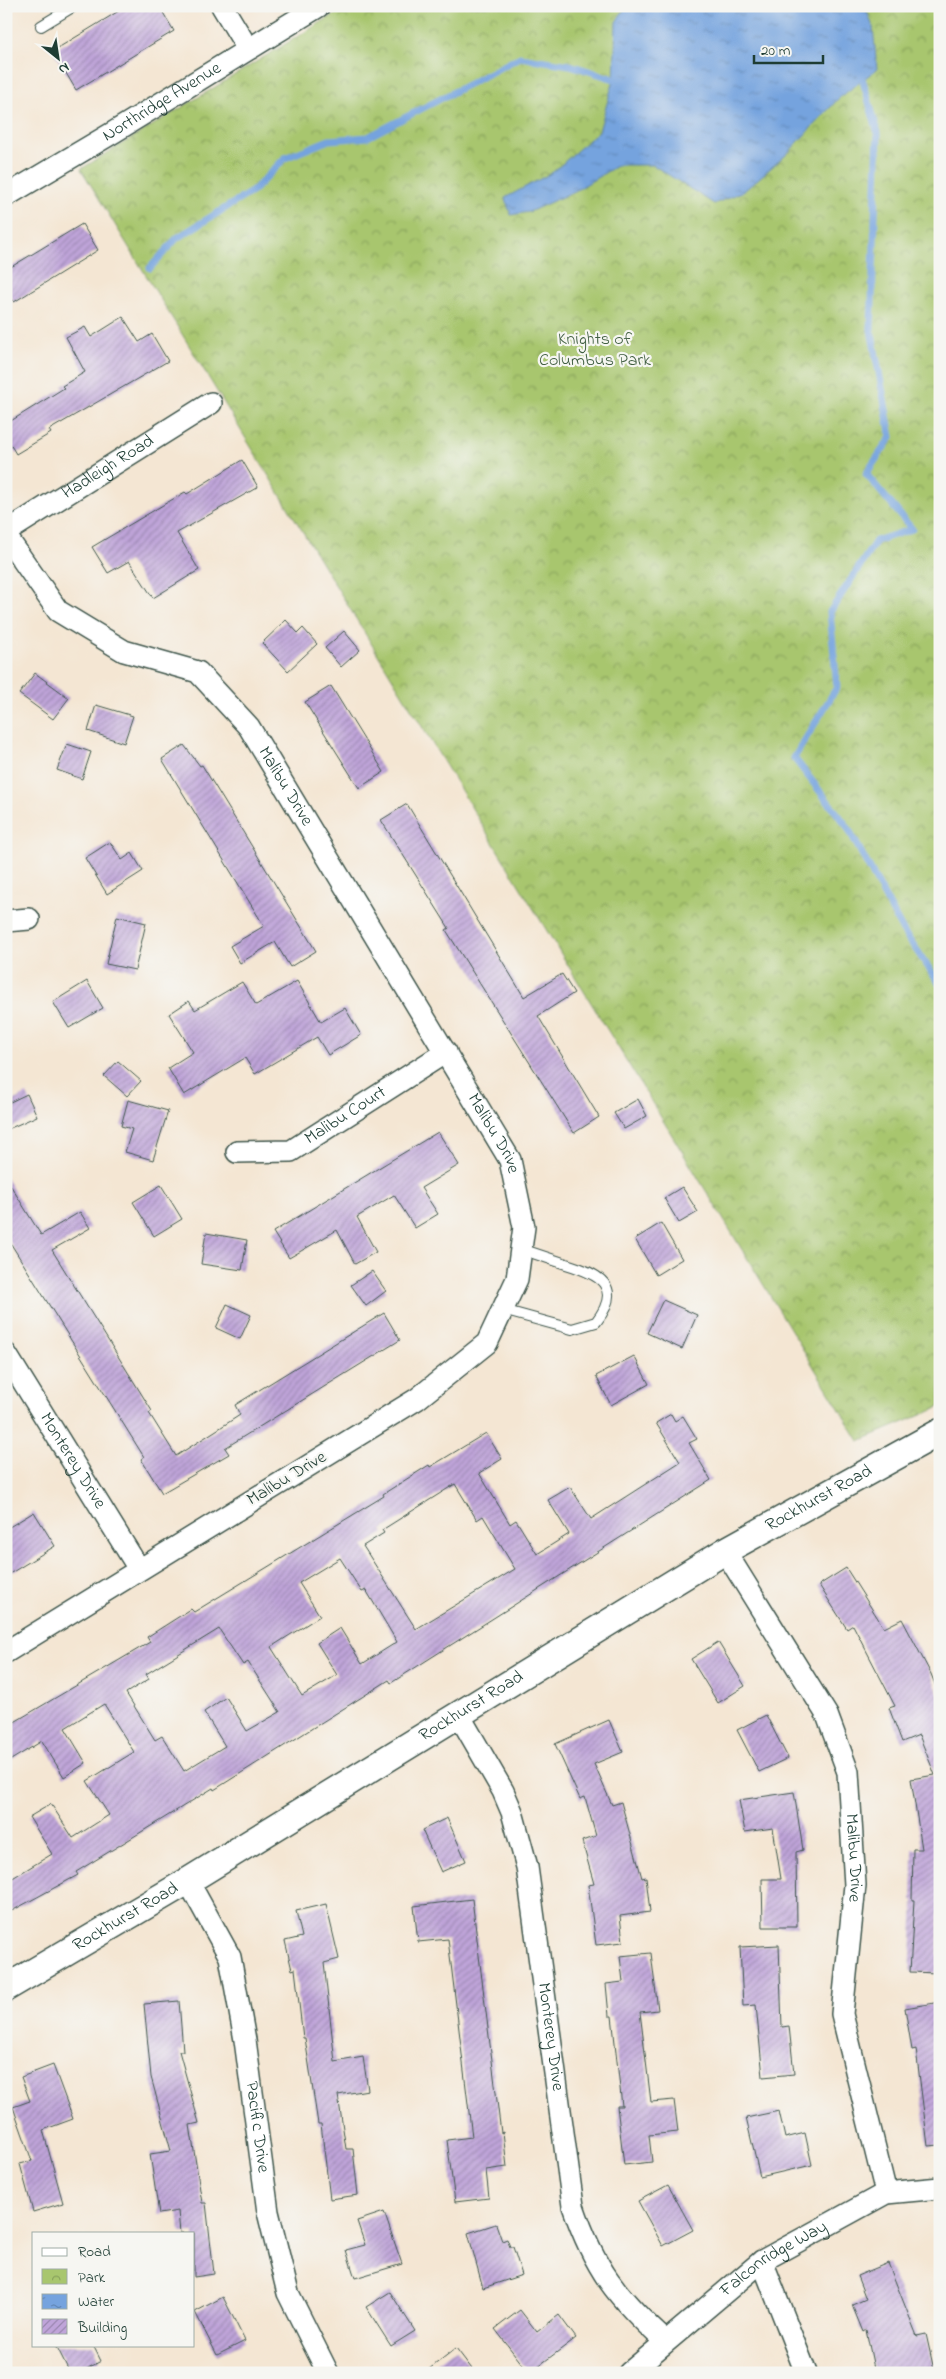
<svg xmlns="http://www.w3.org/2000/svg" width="946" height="2379" viewBox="0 0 946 2379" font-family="'Indie Flower',sans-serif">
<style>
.park{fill:url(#park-crowns);stroke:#648251}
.water{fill:url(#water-ripples);stroke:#4a7089}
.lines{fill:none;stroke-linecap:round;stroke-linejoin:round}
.stream{stroke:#75a3de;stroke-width:7}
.building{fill:url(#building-hatch);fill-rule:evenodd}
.service-casing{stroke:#3f564c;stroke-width:12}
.minor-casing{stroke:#3f564c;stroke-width:24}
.tertiary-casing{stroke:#3f564c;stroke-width:29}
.service{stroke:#fff;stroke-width:10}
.minor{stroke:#fff;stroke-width:21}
.tertiary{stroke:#fff;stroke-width:26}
.labels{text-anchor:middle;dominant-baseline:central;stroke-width:4.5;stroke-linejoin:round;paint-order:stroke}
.street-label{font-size:18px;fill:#1f3d34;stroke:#f6f6f2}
.park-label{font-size:18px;fill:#415f42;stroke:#f6f6f2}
</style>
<defs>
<pattern id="park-crowns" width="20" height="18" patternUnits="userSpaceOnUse" patternTransform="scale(1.25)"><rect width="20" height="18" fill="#a8c66e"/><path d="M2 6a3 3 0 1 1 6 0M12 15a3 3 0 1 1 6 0" fill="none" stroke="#88a25b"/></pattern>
<pattern id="water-ripples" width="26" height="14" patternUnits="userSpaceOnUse" patternTransform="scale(1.25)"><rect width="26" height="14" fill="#75a3de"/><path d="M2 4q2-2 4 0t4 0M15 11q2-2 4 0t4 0" fill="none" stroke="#5f86b5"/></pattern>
<pattern id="building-hatch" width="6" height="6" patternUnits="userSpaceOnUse" patternTransform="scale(1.25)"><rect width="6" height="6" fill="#bfa4d9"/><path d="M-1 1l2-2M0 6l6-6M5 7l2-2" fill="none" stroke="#9b87b1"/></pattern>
</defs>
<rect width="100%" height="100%" fill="#f6f6f2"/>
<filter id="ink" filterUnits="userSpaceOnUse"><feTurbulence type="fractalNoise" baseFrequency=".02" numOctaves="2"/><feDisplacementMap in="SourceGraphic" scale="10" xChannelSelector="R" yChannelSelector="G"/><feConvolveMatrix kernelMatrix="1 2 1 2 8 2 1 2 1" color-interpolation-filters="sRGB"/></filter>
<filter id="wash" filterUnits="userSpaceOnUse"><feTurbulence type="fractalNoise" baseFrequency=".0096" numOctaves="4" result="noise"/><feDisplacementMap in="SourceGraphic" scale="20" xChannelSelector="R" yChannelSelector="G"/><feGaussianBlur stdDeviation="1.12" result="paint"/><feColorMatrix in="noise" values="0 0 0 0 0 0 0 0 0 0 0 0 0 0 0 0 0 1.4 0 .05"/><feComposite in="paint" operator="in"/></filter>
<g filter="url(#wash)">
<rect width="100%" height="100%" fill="#f4e6d3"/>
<!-- park -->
<path class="park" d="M350 6H940V1407L859 1441 81 169 323 21Z"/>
<!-- water -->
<path class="water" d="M626 6H865L873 27 877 69 839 98 786 155 744 191 714 204 653 165H618L575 191 529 212 511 215 505 198 553 172 599 131 614 79 616 22Z"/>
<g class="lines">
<!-- stream -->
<path class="stream" d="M860 71 878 133 871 329 891 437 866 474 912 529 876 541 830 612 837 687 794 758 847 826 903 931 940 984
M150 268 177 238 253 191 285 158 329 140 368 137 520 57 570 65 614 79"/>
</g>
<g id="blocks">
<!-- building -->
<path class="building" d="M127 6H159L174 31 76 90 53 51Z
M82 224 98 250 14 302 6 290V270Z
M123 317 139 342 152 334 168 361 49 430 51 433 16 454 6 437V424L64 388 62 386 85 372 66 337 85 327 91 337Z
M242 460 258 487 177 533 199 570 153 598 129 561 108 573 92 547 185 492 187 494Z
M286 620 298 633 303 628 317 644 288 671 262 643Z
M344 631 360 650 341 667 325 648Z
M35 673 69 698 53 719 19 694Z
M331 686 384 772 359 788 305 702Z
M96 705 133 716 124 743 88 731Z
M67 744 91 752 82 779 57 770Z
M184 745 200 766 202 765 316 951 290 967 275 942 240 963 230 946 264 926 162 759Z
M407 804 524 997 562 974 574 993 538 1016 599 1117 574 1133 446 930 449 928 381 820Z
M110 842 122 860 132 853 143 871 107 894 85 858Z
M117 916 146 923 135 970 106 964Z
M87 981 103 1008 69 1028 53 1002Z
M297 981 321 1022 345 1008 361 1035 328 1055 317 1037 255 1074 245 1058 184 1095 168 1068 193 1052 169 1014 189 1001 195 1010 242 982 256 1005Z
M118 1061 141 1081 127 1096 104 1076Z
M27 1094 37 1116 6 1130V1104Z
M638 1099 647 1116 624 1129 614 1113Z
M128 1100 168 1111 153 1160 125 1152 132 1129 121 1126Z
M438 1132 459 1165 421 1188 438 1214 415 1228 394 1195 357 1217 376 1252 355 1264 337 1230 289 1258 273 1232Z
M6 1178 41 1235 80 1212 90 1228 52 1250 152 1411 149 1413 176 1456 240 1415 235 1405 384 1313 400 1340 225 1448 229 1454 162 1493 141 1459 144 1457 6 1236Z
M161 1185 182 1219 154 1236 133 1202Z
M682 1187 698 1212 679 1223 664 1198Z
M661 1223 682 1259 656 1275 635 1239Z
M206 1233 247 1240 242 1270 201 1264Z
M372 1271 386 1291 366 1306 351 1285Z
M663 1300 697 1315 682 1349 647 1333Z
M227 1304 251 1315 240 1339 216 1328Z
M634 1356 649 1384 611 1405 596 1376Z
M671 1414 675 1421 683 1416 697 1439 689 1443 711 1480 391 1683 389 1680 214 1790 213 1788 76 1872 78 1875 6 1914V1882L52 1854 29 1817 51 1804 73 1838 109 1815 87 1781 134 1752 104 1704 65 1728 86 1763 64 1777 42 1741 6 1763V1727L150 1642 147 1637 191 1609 194 1612 384 1496 383 1494 429 1465 430 1467 486 1433 502 1459 479 1473 510 1524 516 1520 537 1554 569 1534 548 1500 570 1487 591 1519 680 1462 656 1423ZM455 1484 477 1520 483 1516 515 1569 416 1629 363 1546 384 1533 382 1530ZM340 1558 362 1592 366 1590 397 1642 362 1664 340 1628 317 1643 337 1675 302 1696 271 1647 320 1616 299 1583ZM219 1629 243 1665 248 1662 280 1712 247 1731 226 1697 204 1712 225 1746 184 1771 162 1736 155 1740 126 1693 149 1679 146 1674Z
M34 1512 55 1546 6 1576V1529Z
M846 1568 884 1628 902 1619 931 1674 940 1697 938 1973 910 1972 914 1900H912L913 1849H922L911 1779 935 1775 919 1735 902 1742 889 1708 895 1706 853 1625 847 1629 819 1585Z
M718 1642 745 1686 718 1703 691 1659Z
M766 1715 788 1758 759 1772 737 1730Z
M609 1720 623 1752 594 1764 612 1805 621 1802 642 1878 646 1877 650 1912 620 1916 623 1942 596 1945 588 1885 594 1884 582 1841 596 1836 585 1797 580 1799 555 1744Z
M794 1792 803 1850 796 1852 797 1927H763L762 1879H781L773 1828 745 1832 739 1800Z
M447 1818 466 1861 441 1872 422 1830Z
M472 1899 501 2133 503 2132 507 2167 486 2170 489 2198 455 2202 447 2140 472 2137 448 1939 418 1942 414 1906Z
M326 1904 339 1959 324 1963 335 2062 363 2057 368 2090 338 2095 346 2149H353L358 2195 330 2199 321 2124H318L305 2038H303L295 1969 292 1970 285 1941 302 1937 296 1911Z
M779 1945 782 2027 789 2026 794 2074 763 2077 756 2005 743 2006 740 1947Z
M651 1953 658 2010 640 2012 651 2102 674 2100 678 2132 649 2135 652 2162 624 2165 617 2106H622L612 2016H609L606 1984 623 1982 620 1956Z
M179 2001 183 2051H179L199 2123 190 2125 202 2203H206L214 2274 194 2277V2233H180L178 2211 159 2214 150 2154 171 2151 151 2077 144 2004Z
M940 2002V2145L928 2146 916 2049 912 2050 905 2008Z
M53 2065 73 2119 43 2130 63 2203 33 2212 20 2164 32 2161 13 2107 30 2101 21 2077Z
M779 2111 785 2138 805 2133 812 2165 760 2177 746 2118Z
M668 2185 693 2230 663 2246 638 2201Z
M384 2212 402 2264 355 2278 346 2250 365 2245 357 2221Z
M496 2224 502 2241 507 2239 510 2247H513L522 2275 483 2288 468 2233Z
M888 2263 917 2336 926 2334 934 2370 923 2373H875L866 2330 863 2332 852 2305 866 2299 857 2276Z
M390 2292 415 2331 391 2346 366 2307Z
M223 2297 245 2341 217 2355 195 2312Z
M520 2310 537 2332 559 2315 576 2338 529 2373 495 2329Z
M56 2345H93L101 2361 79 2373H70Z
M456 2348 475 2373H424Z"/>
</g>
</g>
<g filter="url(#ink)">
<use href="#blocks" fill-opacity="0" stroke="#3f564c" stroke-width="1"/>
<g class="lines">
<!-- service casing -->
<g class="service-casing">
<path id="service" d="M41 26 74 6
M503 1310 572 1329 596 1322C624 1286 599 1274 566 1264 551 1259 536 1254 521 1249"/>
</g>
<!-- minor casing -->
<g class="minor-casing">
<g id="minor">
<path d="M222 6 248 49"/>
<path id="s1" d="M6 196 114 132 319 6"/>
<path id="s2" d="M6 532 211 403"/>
<path id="s3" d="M6 536 58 611 124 651 198 672 249 727 510 1160 524 1227 521 1249 517 1279 487 1343 417 1399 6 1652"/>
<path d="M6 921 29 919"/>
<path id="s4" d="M237 1152 291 1151 446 1052"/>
<path id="s5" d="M6 1354 139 1569"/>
<path id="s6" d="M725 1551 827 1715 848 1772 855 1885 842 2014 886 2193"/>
<path id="s7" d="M459 1715 503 1791 512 1812 527 1867 573 2206C594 2268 617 2298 665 2341"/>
<path id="s8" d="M188 1881 230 1957 245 2040 268 2212 288 2293 328 2373"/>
<path d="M762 2261 806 2373"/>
<path id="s9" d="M629 2373 762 2261 886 2193 940 2188"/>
</g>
</g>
<!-- tertiary casing -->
<g class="tertiary-casing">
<g id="tertiary">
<path id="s10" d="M6 1988 188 1881 725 1551 940 1432"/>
</g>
</g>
<!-- service -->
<use href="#service" class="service"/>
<!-- minor -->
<use href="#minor" class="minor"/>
<!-- tertiary -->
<use href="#tertiary" class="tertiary"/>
</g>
</g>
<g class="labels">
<!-- street labels -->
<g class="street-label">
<text stroke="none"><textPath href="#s1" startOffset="182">Northridge Avenue</textPath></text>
<text stroke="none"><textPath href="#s2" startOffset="121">Hadleigh Road</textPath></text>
<text stroke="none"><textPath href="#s3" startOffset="390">Malibu Drive</textPath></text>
<text stroke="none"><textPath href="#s4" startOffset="119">Malibu Court</textPath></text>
<text stroke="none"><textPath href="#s3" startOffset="795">Malibu Drive</textPath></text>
<text stroke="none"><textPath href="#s5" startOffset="126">Monterey Drive</textPath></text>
<text transform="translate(287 1479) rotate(-31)">Malibu Drive</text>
<text stroke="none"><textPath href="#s10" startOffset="949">Rockhurst Road</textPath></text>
<text stroke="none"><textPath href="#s10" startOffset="544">Rockhurst Road</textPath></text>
<text stroke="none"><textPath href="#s6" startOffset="340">Malibu Drive</textPath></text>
<text stroke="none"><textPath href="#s10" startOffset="139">Rockhurst Road</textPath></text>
<text stroke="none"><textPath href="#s7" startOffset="339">Monterey Drive</textPath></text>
<text stroke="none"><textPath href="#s8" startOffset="259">Pacific Drive</textPath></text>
<text stroke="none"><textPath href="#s9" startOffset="185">Falconridge Way</textPath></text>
</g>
<!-- park labels -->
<g class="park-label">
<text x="595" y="340">Knights of<tspan x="595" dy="21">Columbus Park</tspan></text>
</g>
</g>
<!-- margin -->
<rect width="946" height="2379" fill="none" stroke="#f6f6f2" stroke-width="25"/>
<!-- legend -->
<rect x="32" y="2232" width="162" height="115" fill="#f6f6f2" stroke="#a0aca6"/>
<rect x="42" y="2248" width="25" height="8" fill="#ffffff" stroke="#a0aca6"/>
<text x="78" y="2256" font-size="15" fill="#1f3d34">Road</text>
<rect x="42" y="2269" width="25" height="15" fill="url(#park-crowns)" stroke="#a0aca6"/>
<text x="78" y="2282" font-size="15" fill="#1f3d34">Park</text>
<rect x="42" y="2294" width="25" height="15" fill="url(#water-ripples)" stroke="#a0aca6"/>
<text x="78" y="2306" font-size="15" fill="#1f3d34">Water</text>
<rect x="42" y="2319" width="25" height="15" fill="url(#building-hatch)" stroke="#a0aca6"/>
<text x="78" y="2332" font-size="15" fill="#1f3d34">Building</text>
<!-- north arrow -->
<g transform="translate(58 58) rotate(150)" stroke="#f6f6f2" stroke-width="4" paint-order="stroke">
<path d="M0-4L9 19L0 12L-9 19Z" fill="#1f3d34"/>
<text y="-8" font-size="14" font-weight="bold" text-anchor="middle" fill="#1f3d34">N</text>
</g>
<!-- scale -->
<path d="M754 55v8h69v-8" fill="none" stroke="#1f3d34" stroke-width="2.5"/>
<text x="761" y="55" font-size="15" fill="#1f3d34" stroke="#f6f6f2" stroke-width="4" paint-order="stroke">20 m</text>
</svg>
